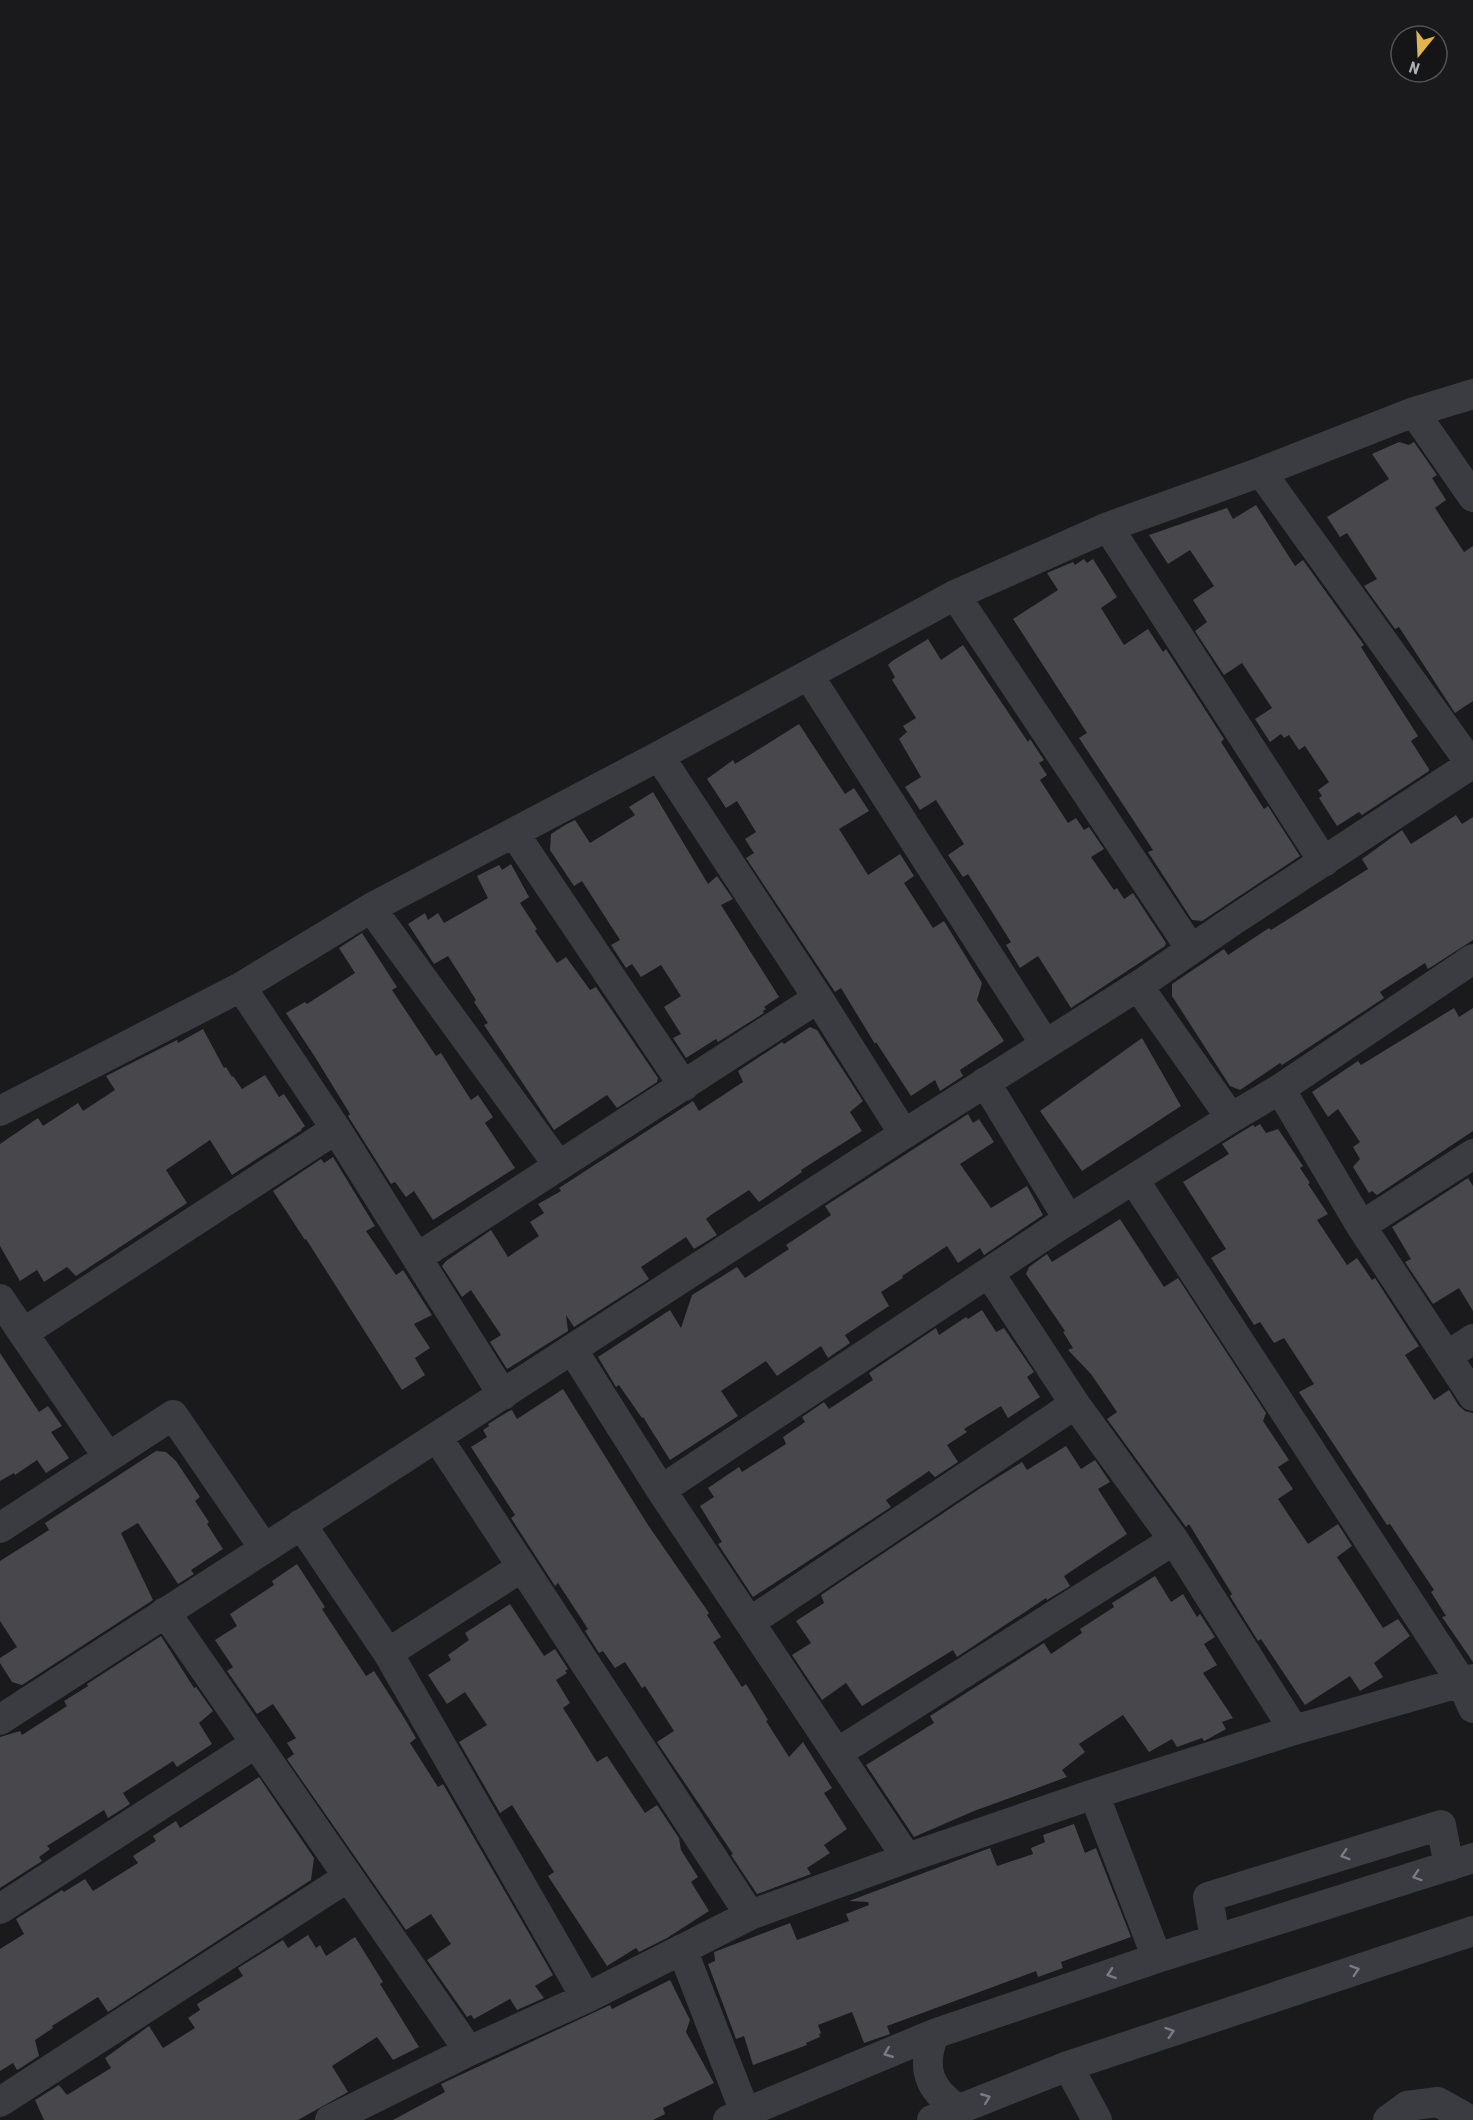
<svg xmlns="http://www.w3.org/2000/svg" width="1473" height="2120" viewBox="0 0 1473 2120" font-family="'Roboto Condensed',sans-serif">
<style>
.building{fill:#47474c}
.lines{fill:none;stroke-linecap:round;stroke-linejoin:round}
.minor{stroke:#3b3c41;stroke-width:30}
.oneway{stroke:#7a7c84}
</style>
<rect width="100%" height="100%" fill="#1a1a1c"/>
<!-- building -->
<path class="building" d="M1399 442 1409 445 1414 442 1437 475 1432 478 1446 500 1435 508 1464 552 1473 546V701L1455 713 1399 627 1395 629 1364 586 1377 579 1347 533 1340 537 1327 517 1389 479 1372 454Z
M1256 505 1295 566 1303 560 1364 645 1361 647 1418 736 1411 741 1429 769V771L1362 815 1359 812 1337 826 1319 798 1322 796 1318 790 1329 782 1305 746 1299 750 1289 735 1284 738 1281 734 1270 742 1255 719 1272 708 1242 663 1224 675 1195 631 1207 622 1193 600 1214 586 1190 550 1168 564 1149 535 1227 508 1233 519Z
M1084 559 1087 563 1093 559 1117 597 1101 608 1124 645 1148 629 1163 652 1166 649 1224 739 1221 742 1264 809 1268 806 1300 856 1202 921 1192 920 1148 852 1153 850 1079 738 1087 733 1013 619 1058 590 1047 573 1073 562 1075 565Z
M928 639 941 660 963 645 1028 742 1030 739 1044 760 1039 763 1047 775 1040 780 1068 823 1076 818 1084 830 1089 827 1104 849 1091 857 1114 890 1117 888 1124 899 1133 893 1166 943 1165 946 1071 1008 1038 956 1020 968 1006 945 1011 942 968 874 963 877 948 855 964 844 936 800 920 810 905 787 921 777 899 739 907 732 903 726 916 718 892 680 895 677 888 665 892 661Z
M799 724 845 794 854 788 869 811 839 829 868 875 900 854 914 876 904 883 933 928 944 921 982 983 977 1000 1004 1041 960 1070 963 1076 940 1091 935 1080 911 1096 876 1042 875 1044 841 988 835 992 746 858 754 853 745 839 756 832 737 801 726 808 707 779 733 760 735 764Z
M653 792 708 884 717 876 733 899 721 905 779 997 764 1007 766 1009 763 1011 764 1013 718 1042 716 1039 686 1058 673 1038 681 1034 664 1007 681 996 679 993 661 965 641 977 632 964 626 968 611 945 620 940 582 881 574 886 550 850 551 834 565 825 575 820 590 843 635 815 629 807Z
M1456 815 1462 824 1473 817V940L1428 969 1425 963 1380 992 1384 998 1282 1065 1280 1063 1240 1090 1230 1086 1172 996V984L1224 949 1228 955 1269 928 1271 930 1368 869 1362 859 1402 830 1411 844Z
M511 864 529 897 520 903 537 929 535 931 557 963 566 957 590 990 596 987 658 1078 657 1082 617 1108 607 1095 554 1130 484 1025 488 1023 474 1002 476 1000 448 956 434 964 408 924 425 913 428 920 438 913 444 923 488 898 477 876 499 865 502 870Z
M362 933 397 987 392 990 436 1056 441 1053 471 1100 478 1095 493 1117 485 1123 515 1168 433 1220 414 1191 406 1197 395 1182 391 1184 348 1116 350 1114 315 1057 286 1013 305 1002 307 1004 355 973 339 948Z
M1454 1008 1459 1017 1473 1008V1131L1377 1195 1372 1191 1369 1193 1353 1167 1360 1159 1353 1147 1360 1142 1338 1109 1328 1117 1312 1092 1358 1061 1361 1065Z
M810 1027 817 1030 863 1101 850 1112 862 1131 801 1170 802 1172 759 1202 749 1190 711 1215 706 1219 717 1235 694 1249 686 1237 641 1267 649 1279 574 1327 566 1315 568 1331 507 1369 490 1342 501 1335 471 1290 462 1297 442 1266 446 1261 491 1230 508 1257 539 1236 530 1222 544 1213 538 1204 561 1191 559 1188 693 1101 699 1111 743 1082 738 1071 782 1042 784 1044Z
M203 1029 224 1068 226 1067 232 1077 233 1076 242 1089 265 1075 279 1097 284 1094 305 1126 301 1129 302 1130 232 1175 210 1140 166 1170 187 1203 76 1276 67 1267 44 1282 37 1270 20 1281 0 1246V1144L38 1118 43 1126 78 1103 83 1111 115 1090 106 1076 177 1040 178 1043Z
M1142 1038 1181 1106 1082 1171 1040 1111Z
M968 1114 973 1123 979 1119 994 1142 960 1164 991 1208 1027 1186 1043 1215 984 1255 980 1248 958 1263 947 1246 902 1276 903 1278 881 1292 889 1306 845 1335 850 1343 828 1358 821 1346 777 1376 766 1361 721 1391 738 1416 670 1460 643 1417 642 1418 619 1385 616 1387 598 1357 670 1310 681 1328 692 1295 737 1267 745 1278 789 1249 786 1245 831 1215 825 1206Z
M1260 1124 1266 1133 1278 1129 1303 1166 1300 1168 1310 1183 1308 1184 1328 1214 1317 1220 1347 1265 1357 1258 1372 1280 1375 1278 1419 1346 1405 1355 1434 1400 1449 1390 1459 1406 1465 1411 1473 1413V1662L1442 1617 1446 1616 1431 1592 1434 1590 1390 1524 1387 1525 1299 1392 1314 1384 1284 1338 1274 1343 1260 1322 1254 1325 1211 1258 1226 1249 1183 1182 1229 1154 1222 1144 1253 1125 1255 1127Z
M333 1157 375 1226 366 1231 396 1275 403 1270 432 1315 414 1324 430 1348 415 1358 425 1375 402 1390 306 1239 305 1240 273 1191 321 1159 324 1163Z
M1468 1178 1473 1186V1311L1459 1288 1433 1304 1405 1262 1411 1259 1392 1227Z
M1120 1219 1164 1287 1178 1278 1266 1413 1263 1421 1289 1460 1278 1467 1293 1489 1278 1499 1308 1544 1338 1524 1352 1546 1337 1557 1383 1628 1398 1619 1410 1636 1374 1663 1383 1677 1360 1691 1350 1676 1305 1705 1261 1639 1258 1641 1230 1596 1232 1594 1189 1524 1186 1527 1107 1419 1117 1412 1091 1374 1068 1350 1073 1348 1063 1332 1065 1331 1026 1274 1029 1267 1047 1254 1052 1262Z
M982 1310 996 1332 1004 1328 1034 1372 1027 1377 1040 1397 1008 1418 1001 1406 964 1429 967 1432 947 1445 958 1462 935 1477 929 1471 886 1500 891 1507 753 1597 718 1544 722 1542 700 1506 714 1497 708 1488 739 1467 742 1472 786 1444 783 1437 805 1422 802 1417 824 1402 829 1409 873 1380 869 1373 936 1328 939 1335 966 1317 968 1319Z
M0 1353 39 1412 48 1406 62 1426 51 1432 69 1458 46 1473 37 1460 15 1475 14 1473 0 1481Z
M563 1389 648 1525 709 1613 707 1615 721 1637 713 1642 742 1687 746 1684 768 1720 766 1721 789 1757 803 1742 832 1788 824 1793 847 1829 824 1845 830 1853 807 1868 811 1874 757 1894 731 1855 733 1854 657 1742 674 1731 645 1686 642 1688 625 1662 615 1668 603 1651 599 1653 585 1631 588 1629 558 1583 555 1586 511 1518 515 1515 471 1447 487 1437 483 1430 489 1426 488 1424 509 1411 512 1410 517 1419Z
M1066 1446 1081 1469 1095 1460 1110 1482 1098 1489 1127 1534 1064 1576 1070 1586 1047 1600 1046 1598 957 1657 953 1650 862 1706 846 1683 822 1700 792 1655 811 1643 796 1621 824 1603 821 1595 982 1487 1022 1462 1027 1470Z
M156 1451 166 1452 176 1461 200 1497 195 1501 209 1522 207 1524 223 1549 191 1570 194 1574 178 1584 138 1523 121 1533 153 1600 22 1685 12 1682 0 1663V1658L17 1647 0 1621V1561L49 1530 45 1523Z
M297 1564 325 1607 322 1609 366 1676 374 1671 403 1716 416 1738 410 1743 438 1787 443 1784 553 1975 535 1986 544 1998 517 2010 510 1999 474 2019 471 2015 467 2017 427 1960 451 1944 431 1914 406 1930 287 1759 294 1754 287 1743 296 1738 273 1704 257 1714 227 1671 233 1667 215 1640 237 1626 230 1614 274 1585 272 1581Z
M1155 1576 1171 1602 1183 1594 1197 1617 1200 1614 1215 1637 1204 1644 1217 1665 1203 1673 1233 1718 1222 1722 1226 1729 1208 1739 1204 1741 1202 1738 1177 1747 1172 1739 1149 1752 1123 1715 1079 1744 1085 1752 1062 1770 1067 1777 974 1811 914 1837 866 1765 934 1723 930 1716 1044 1643 1051 1654 1082 1633 1080 1629 1114 1607 1112 1603Z
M510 1604 544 1656 555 1649 568 1669 565 1671 567 1673 556 1680 570 1703 563 1708 597 1762 607 1756 645 1813 657 1805 679 1838 681 1850 698 1877 691 1882 709 1911 667 1938 639 1952 636 1948 607 1966 548 1876 554 1872 512 1805 500 1813 459 1742 487 1725 465 1692 447 1704 428 1675 451 1660 448 1655 469 1640 465 1633Z
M161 1636 194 1688 196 1687 213 1711 199 1723 212 1744 177 1767 173 1761 123 1793 130 1804 108 1818 104 1810 47 1846 50 1849 39 1857 42 1861 0 1888V1737L20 1731 22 1735 67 1706 64 1701 88 1686 87 1684Z
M259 1777 314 1858 311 1880 108 2012 98 1997 52 2026 53 2028 35 2040 39 2056 19 2069 17 2070 13 2063 0 2071V1949L24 1934 16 1919 62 1890 64 1892 85 1879 93 1891 138 1863 133 1856 156 1841 153 1836 176 1821 180 1828Z
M1074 1824 1085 1853 1096 1848 1131 1937 1061 1962 1063 1968 1038 1977 1036 1971 887 2026 890 2034 864 2043 852 2012 818 2025 821 2033 819 2034 820 2037 806 2043 807 2045 753 2065 744 2036 736 2039 708 1964 715 1961 714 1952 790 1923 797 1940 849 1921 846 1914 869 1905 868 1902 849 1901 990 1848 997 1866 1033 1854 1031 1848 1045 1842 1043 1835Z
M308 1935 316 1948 320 1945 326 1956 355 1937 383 1982 380 1984 419 2047 393 2060 377 2037 332 2066 348 2092 298 2120H44L35 2100 59 2085 67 2095 111 2068 105 2058 149 2026 163 2048 195 2028 188 2018 200 2010 197 2004 243 1976 238 1968 283 1940 288 1948Z
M670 1980 690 2020 686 2032 714 2083 663 2108 665 2114 653 2120H393L445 2092 441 2084 610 2005 612 2009Z"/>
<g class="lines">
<!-- minor -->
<path class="minor" d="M1414 412 1473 497
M1261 472 1471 764
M1108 527 1324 862
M955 595 1191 949
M809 676 1045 1044
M659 756 818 998 904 1134
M514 833 684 1086
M371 908 559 1166
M1138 986 1231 1118
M241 987 336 1129 503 1395
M985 1082 1069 1220
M1280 1089 1361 1226 1473 1396
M0 1111 241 987 371 908 659 756 955 595 1108 527 1261 472 1414 412 1473 394
M1134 1180 1462 1683 1473 1708
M1361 1226 1473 1154
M418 1257 818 998
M989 1273 1075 1404 1174 1540 1294 1730
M0 1299 23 1333
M572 1349 661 1490 907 1858
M1447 1356 1473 1339
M437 1437 750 1915
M108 1457 23 1333 336 1129
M661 1490 1057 1227 1231 1118 1280 1089 1473 959
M301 1524 388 1653 586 1998
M0 1528 173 1415 264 1548
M165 1612 469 2051
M750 1622 1075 1404
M388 1653 522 1567
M0 1720 904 1134 1138 986 1234 920 1473 763
M837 1753 1174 1540
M1094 1794 1157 1958
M0 1909 256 1743
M1215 1940 1208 1897 1441 1825 1449 1866
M682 1949 745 2112
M934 2034C921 2068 928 2089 958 2109
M1068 2066 1097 2120
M0 2102 348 1877
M330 2120 469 2051 586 1998 750 1915 907 1858 1094 1794 1294 1730 1473 1679
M728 2120 934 2034 1157 1958 1473 1858
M932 2120 1068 2066 1473 1931
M1388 2120 1407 2106 1438 2102 1463 2116 1465 2120"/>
</g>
<!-- one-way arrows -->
<defs><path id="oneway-chevron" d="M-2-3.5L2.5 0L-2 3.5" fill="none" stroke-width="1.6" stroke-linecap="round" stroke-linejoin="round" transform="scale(1.5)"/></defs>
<g class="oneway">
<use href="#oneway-chevron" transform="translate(1345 1855) rotate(163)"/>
<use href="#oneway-chevron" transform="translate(1417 1876) rotate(162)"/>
<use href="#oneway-chevron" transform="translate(1355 1970) rotate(-18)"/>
<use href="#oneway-chevron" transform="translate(1111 1974) rotate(161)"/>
<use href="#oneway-chevron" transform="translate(1170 2032) rotate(-18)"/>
<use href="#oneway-chevron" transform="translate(888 2053) rotate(158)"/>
<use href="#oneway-chevron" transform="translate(986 2098) rotate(-22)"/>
</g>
<!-- north arrow -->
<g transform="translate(1419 54) rotate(198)"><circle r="28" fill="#151517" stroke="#525358" stroke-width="1.5"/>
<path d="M0-4.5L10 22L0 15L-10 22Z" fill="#e2b64c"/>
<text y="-9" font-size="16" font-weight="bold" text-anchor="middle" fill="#aeb1ba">N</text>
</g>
</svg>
